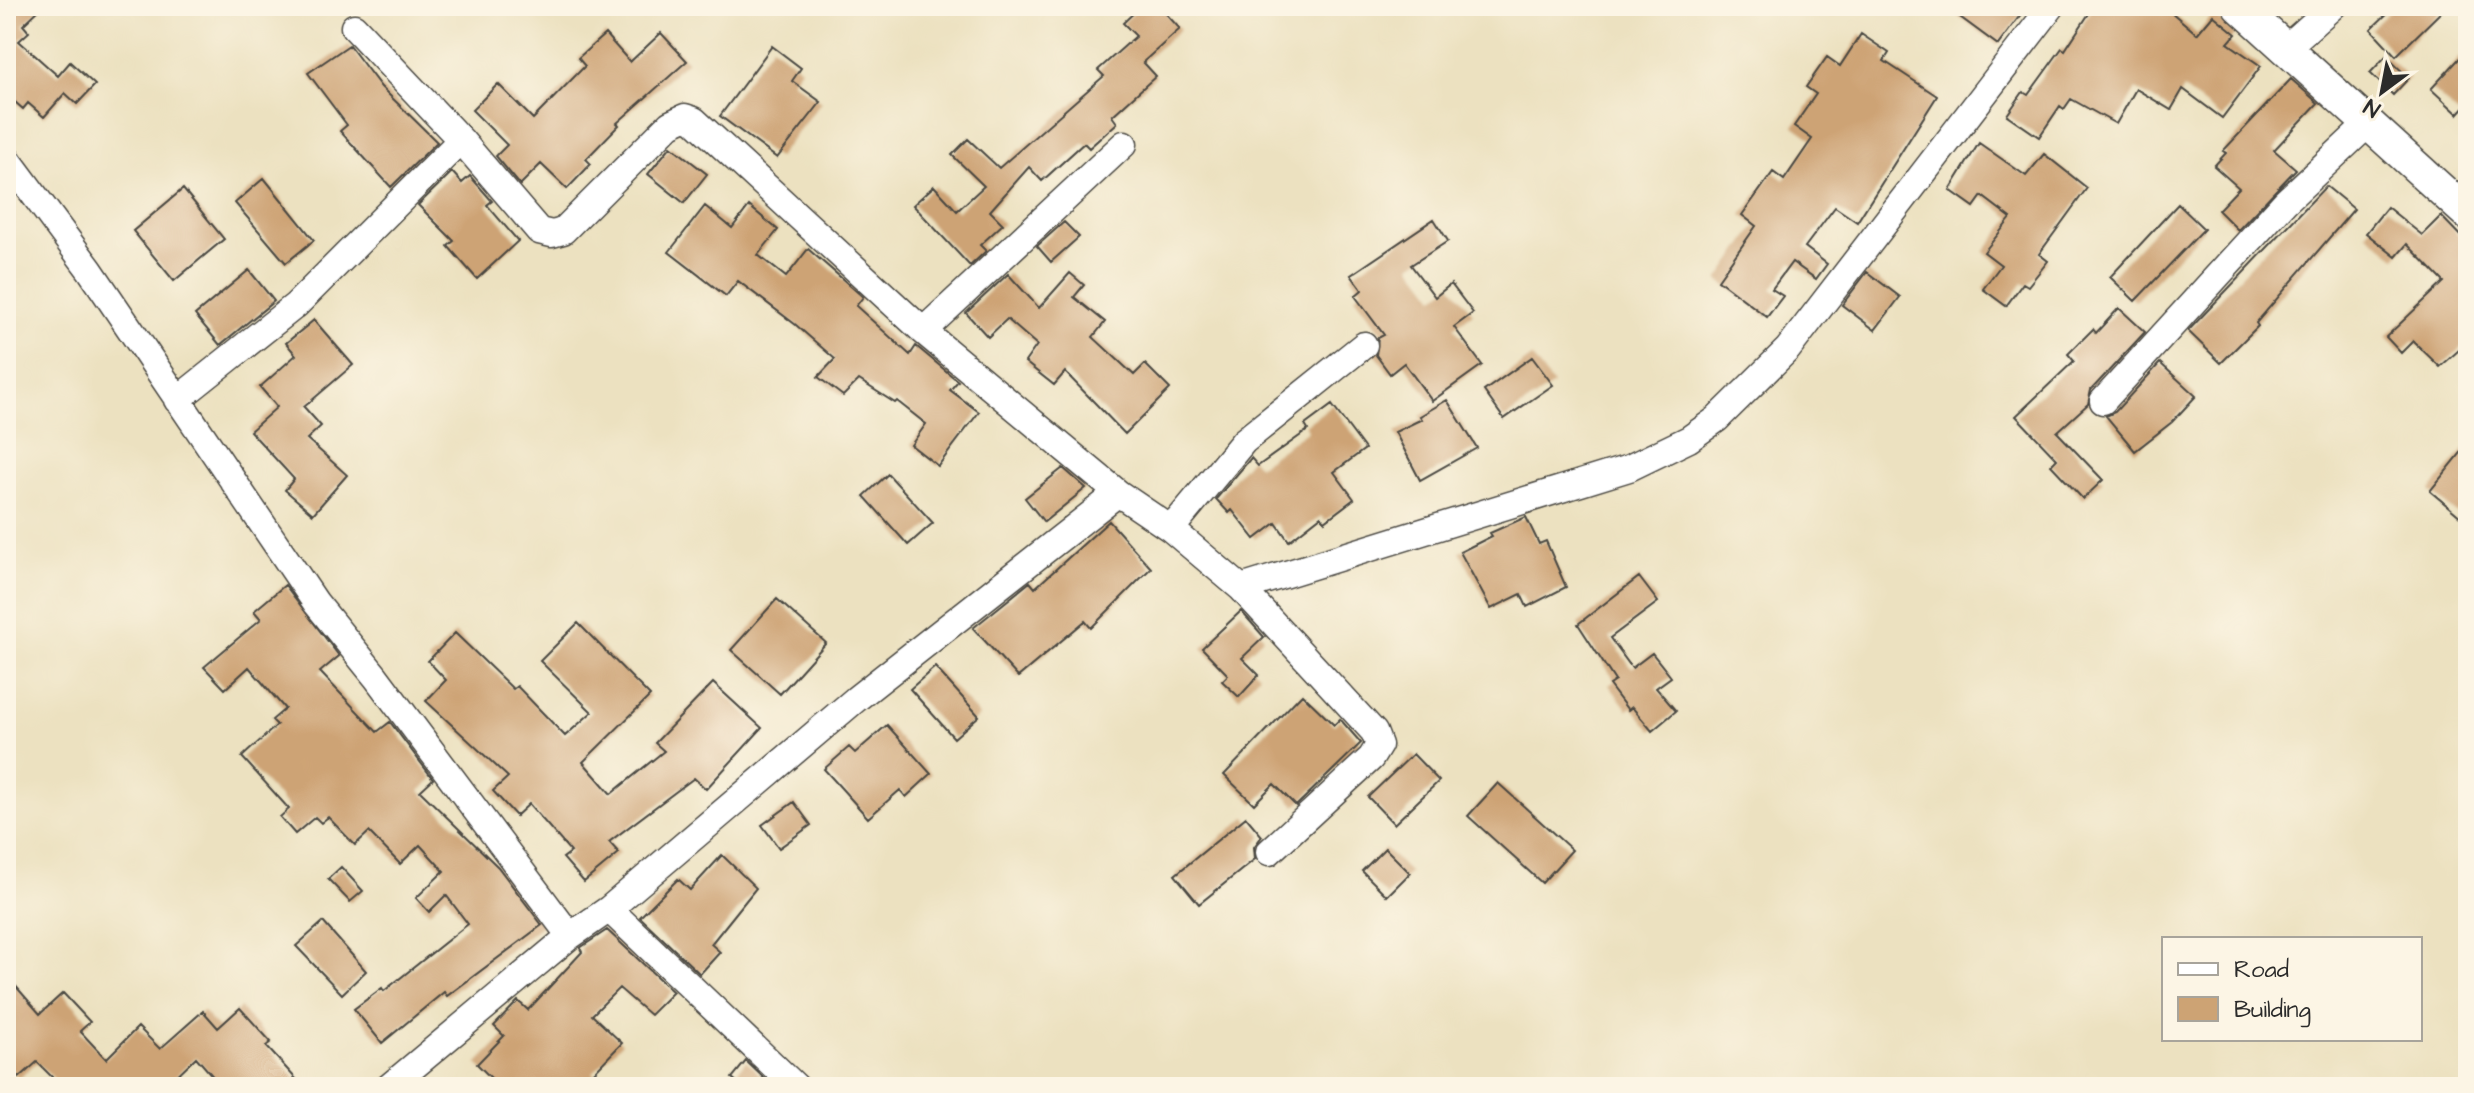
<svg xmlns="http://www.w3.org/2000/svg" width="2474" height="1093" viewBox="0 0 2474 1093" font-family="'Architects Daughter',sans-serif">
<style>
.building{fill:#cda374}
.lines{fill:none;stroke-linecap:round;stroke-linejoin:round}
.minor-casing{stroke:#484641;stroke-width:29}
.major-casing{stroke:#484641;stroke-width:35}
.minor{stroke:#fff;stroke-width:26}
.major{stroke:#fff;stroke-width:32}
</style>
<rect width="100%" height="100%" fill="#fcf5e5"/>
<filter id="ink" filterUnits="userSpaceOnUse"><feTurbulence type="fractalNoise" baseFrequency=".0125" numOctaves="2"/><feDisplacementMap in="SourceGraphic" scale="16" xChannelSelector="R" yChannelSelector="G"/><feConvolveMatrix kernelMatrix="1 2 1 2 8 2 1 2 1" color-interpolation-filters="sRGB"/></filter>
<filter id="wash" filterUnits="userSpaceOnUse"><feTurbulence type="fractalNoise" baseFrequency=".006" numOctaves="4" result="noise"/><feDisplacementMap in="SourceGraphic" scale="32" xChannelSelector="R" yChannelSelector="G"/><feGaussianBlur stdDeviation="1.8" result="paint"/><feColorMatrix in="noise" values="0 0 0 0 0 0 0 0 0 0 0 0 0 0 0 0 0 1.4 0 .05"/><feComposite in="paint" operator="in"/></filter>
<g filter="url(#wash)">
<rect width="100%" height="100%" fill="#ece1c0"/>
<g id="blocks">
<!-- building -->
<path class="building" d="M6 6H43L23 25 29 32 19 41 58 76 70 62 95 85 77 104 65 93 44 117 28 103 23 109 6 94Z
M1141 6H1159L1180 29 1143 62 1156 76 1112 116 1117 123 1089 148 1084 143 1042 181 1029 167 990 211 1003 224 980 245 986 251 970 266 913 205 934 186 957 211 984 186 952 155 968 139 999 168 1104 76 1098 70 1136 36 1123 23Z
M1945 6H2027L1998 45Z
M2094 6H2164L2197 34 2213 15 2236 34 2228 43 2261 66 2222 118 2183 89 2171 110 2136 89 2116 124 2071 99 2064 109 2060 106 2039 137 2007 115 2023 92 2028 95 2062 48 2065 50Z
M2395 6H2447L2396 56 2371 29Z
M661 33 687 61 617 123 619 125 586 159 591 164 567 189 541 164 520 185 496 156 507 145 472 110 498 84 533 119 585 66 578 58 605 34 630 62Z
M1861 34 1889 53 1884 61 1937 96 1857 222 1835 207 1805 247 1827 264 1816 279 1792 262 1772 289 1783 296 1767 317 1718 280 1756 226 1742 215 1773 172 1784 180 1812 139 1794 126 1816 94 1806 87 1827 57 1840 66Z
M349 45 381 87 437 142 391 187 340 131 347 125 308 73Z
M772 46 801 68 792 81 821 102 777 158 720 116Z
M2468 49V103L2458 114 2431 89Z
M2386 56 2409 78 2393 95 2370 73Z
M2291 79 2318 103 2274 150 2296 169 2238 230 2218 210 2239 188 2214 166 2226 153 2223 151Z
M1979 143 2026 176 2044 154 2087 188 2039 254 2048 261 2028 286 2023 283 2006 306 1983 289 2001 265 1984 252 2011 218 1982 196 1974 207 1950 190Z
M671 146 707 174 684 203 648 174Z
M452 172 462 183 470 176 492 201 487 205 518 241 477 279 448 246 454 241 418 205Z
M264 178 314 240 286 263 235 203Z
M2326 186 2354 209 2256 323 2258 326 2221 363 2188 331Z
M183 189 224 239 174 281 133 231Z
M2178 204 2204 229 2135 301 2110 277Z
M705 206 732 228 749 206 778 230 758 255 786 277 808 249 863 297 856 306 910 355 916 346 958 381 950 390 979 412 938 466 911 445 926 424 897 401 895 403 859 380 843 396 818 377 835 359 796 325 738 281 726 296 669 252Z
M2387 207 2422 235 2441 216 2468 244V342L2440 367 2413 341 2401 353 2386 337 2444 282 2407 244 2396 257 2366 233Z
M1434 219 1448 241 1411 265 1435 297 1451 284 1473 313 1454 327 1482 365 1432 401 1404 363 1390 374 1376 355 1378 338 1384 335 1355 296 1362 290 1351 275Z
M1064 222 1079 237 1051 262 1037 246Z
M249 270 274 301 220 345 195 315Z
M1867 272 1900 297 1875 330 1842 305Z
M1070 273 1084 285 1074 297 1105 322 1093 337 1134 375 1145 364 1170 389 1125 434 1065 372 1054 385 1025 362 1037 345 1007 319 988 337 966 313 1008 274 1039 308Z
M2119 308 2145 332 2091 390 2088 404 2057 432 2103 480 2083 499 2051 465 2057 459 2016 416 2074 361 2068 354 2093 329 2096 333Z
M314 320 353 365 304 407 321 426 307 439 347 475 313 514 285 490 294 479 250 431 277 407 260 387 296 355 286 343Z
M1532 357 1553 385 1504 419 1484 391Z
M2160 363 2196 396 2172 422 2135 451 2106 416 2115 412Z
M1447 400 1477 448 1420 480 1395 432 1422 419 1420 416Z
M1332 405 1365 449 1334 472 1354 499 1325 521 1321 516 1289 541 1276 523 1255 539 1232 510 1229 513 1216 499 1251 458 1258 466 1308 430 1305 425Z
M2468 444V523L2430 491Z
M1063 468 1086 488 1044 522 1025 498Z
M888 474 933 523 908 545 864 496Z
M1526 517 1539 544 1546 541 1566 587 1527 607 1521 594 1491 609 1460 552 1492 536 1490 533Z
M1109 521 1151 568 1091 628 1085 621 1018 677 973 628 1030 582 1035 588Z
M1639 577 1658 602 1610 638 1632 668 1652 653 1671 677 1656 688 1676 711 1652 731 1632 707 1628 710 1609 685 1615 681 1578 624Z
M285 585 339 656 320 672 377 732 390 722 433 779 420 791 498 867 542 925 447 996 444 992 382 1043 354 1009 382 988 384 991 468 924 446 895 429 912 416 898 444 871 420 845 400 864 369 832 355 845 328 817 321 823 315 817 295 834 280 817 289 809 242 757 277 725 272 720 285 709 249 667 225 689 204 667 261 619 254 611Z
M777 599 826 643 780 694 731 650Z
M1241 611 1264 637 1242 658 1259 675 1239 697 1222 681 1228 675 1202 648Z
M578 623 650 696 583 762 611 794 664 751 655 743 713 683 762 728 706 789 694 778 609 842 619 853 584 882 563 858 571 852 529 804 516 816 493 791 508 777 426 701 446 680 428 661 455 633 513 689 517 686 565 736 592 712 540 661Z
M935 667 979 716 954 738 910 689Z
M1302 694 1334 725 1340 719 1361 743 1296 806 1274 784 1254 804 1224 775Z
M887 725 931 774 906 797 900 790 868 818 824 769 849 747 855 753Z
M1413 754 1439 781 1394 824 1368 797Z
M1498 783 1572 850 1542 883 1468 816Z
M794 802 811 825 779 848 762 825Z
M1246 817 1262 836 1254 847 1255 859 1199 904 1175 875Z
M1385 848 1410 873 1387 896 1362 871Z
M722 855 756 888 711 944 720 952 700 974 640 917 678 879 690 890Z
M341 867 363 891 350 902 328 879Z
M323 922 366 971 342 994 296 946Z
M607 930 673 992 650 1015 619 988 592 1015 622 1043 593 1073 607 1087H500L477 1064 504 1036 494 1026 518 1001 528 1010 582 952 580 948Z
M6 975 40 1014 63 993 90 1022 80 1031 106 1059 138 1027 160 1049 203 1011 218 1028 240 1008 271 1042 266 1046 296 1079 287 1087H222L196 1057 165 1087H62L37 1062 19 1078 6 1064Z
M746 1061 768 1082 764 1087H743L732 1078Z"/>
</g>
</g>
<g filter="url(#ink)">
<use href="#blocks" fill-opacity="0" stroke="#484641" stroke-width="2"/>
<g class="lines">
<!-- minor casing -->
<g class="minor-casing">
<path id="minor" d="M354 27 461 140
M2286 48 2333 6
M6 157 90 270 316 603 376 677 570 936
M923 331 1124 144
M177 400 296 305 461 140 539 231 552 234 563 231 670 124 685 117 694 120 923 331 1118 493
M2103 401 2285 202 2367 125
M1171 529 1244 441 1364 345
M1241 588 1374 732 1379 745 1371 758 1269 852
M609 909 796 1087
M389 1087 570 936 609 909 856 699 1118 493 1171 529 1241 588 1629 468 1689 439 1717 419 1788 349 2052 6"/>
</g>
<!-- major casing -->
<g class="major-casing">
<path id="major" d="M2239 6 2468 214"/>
</g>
<!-- minor -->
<use href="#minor" class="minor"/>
<!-- major -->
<use href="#major" class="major"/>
</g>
</g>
<!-- margin -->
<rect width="2474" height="1093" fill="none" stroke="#fcf5e5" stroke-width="32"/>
<!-- legend -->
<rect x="2162" y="937" width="260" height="104" fill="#fcf5e5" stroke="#a8a49b" stroke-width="2"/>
<rect x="2178" y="963" width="40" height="12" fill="#ffffff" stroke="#a8a49b" stroke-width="2"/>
<text x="2234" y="977" font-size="24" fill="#2b2b2b">Road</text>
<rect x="2178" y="997" width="40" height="24" fill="#cda374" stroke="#a8a49b" stroke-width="2"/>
<text x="2234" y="1017" font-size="24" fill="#2b2b2b">Building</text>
<!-- north arrow -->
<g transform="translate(2382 92) rotate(212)" stroke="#fcf5e5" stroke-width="6" paint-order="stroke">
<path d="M0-6L14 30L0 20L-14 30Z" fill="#2b2b2b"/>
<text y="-12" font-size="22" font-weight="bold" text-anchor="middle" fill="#2b2b2b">N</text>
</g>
</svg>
